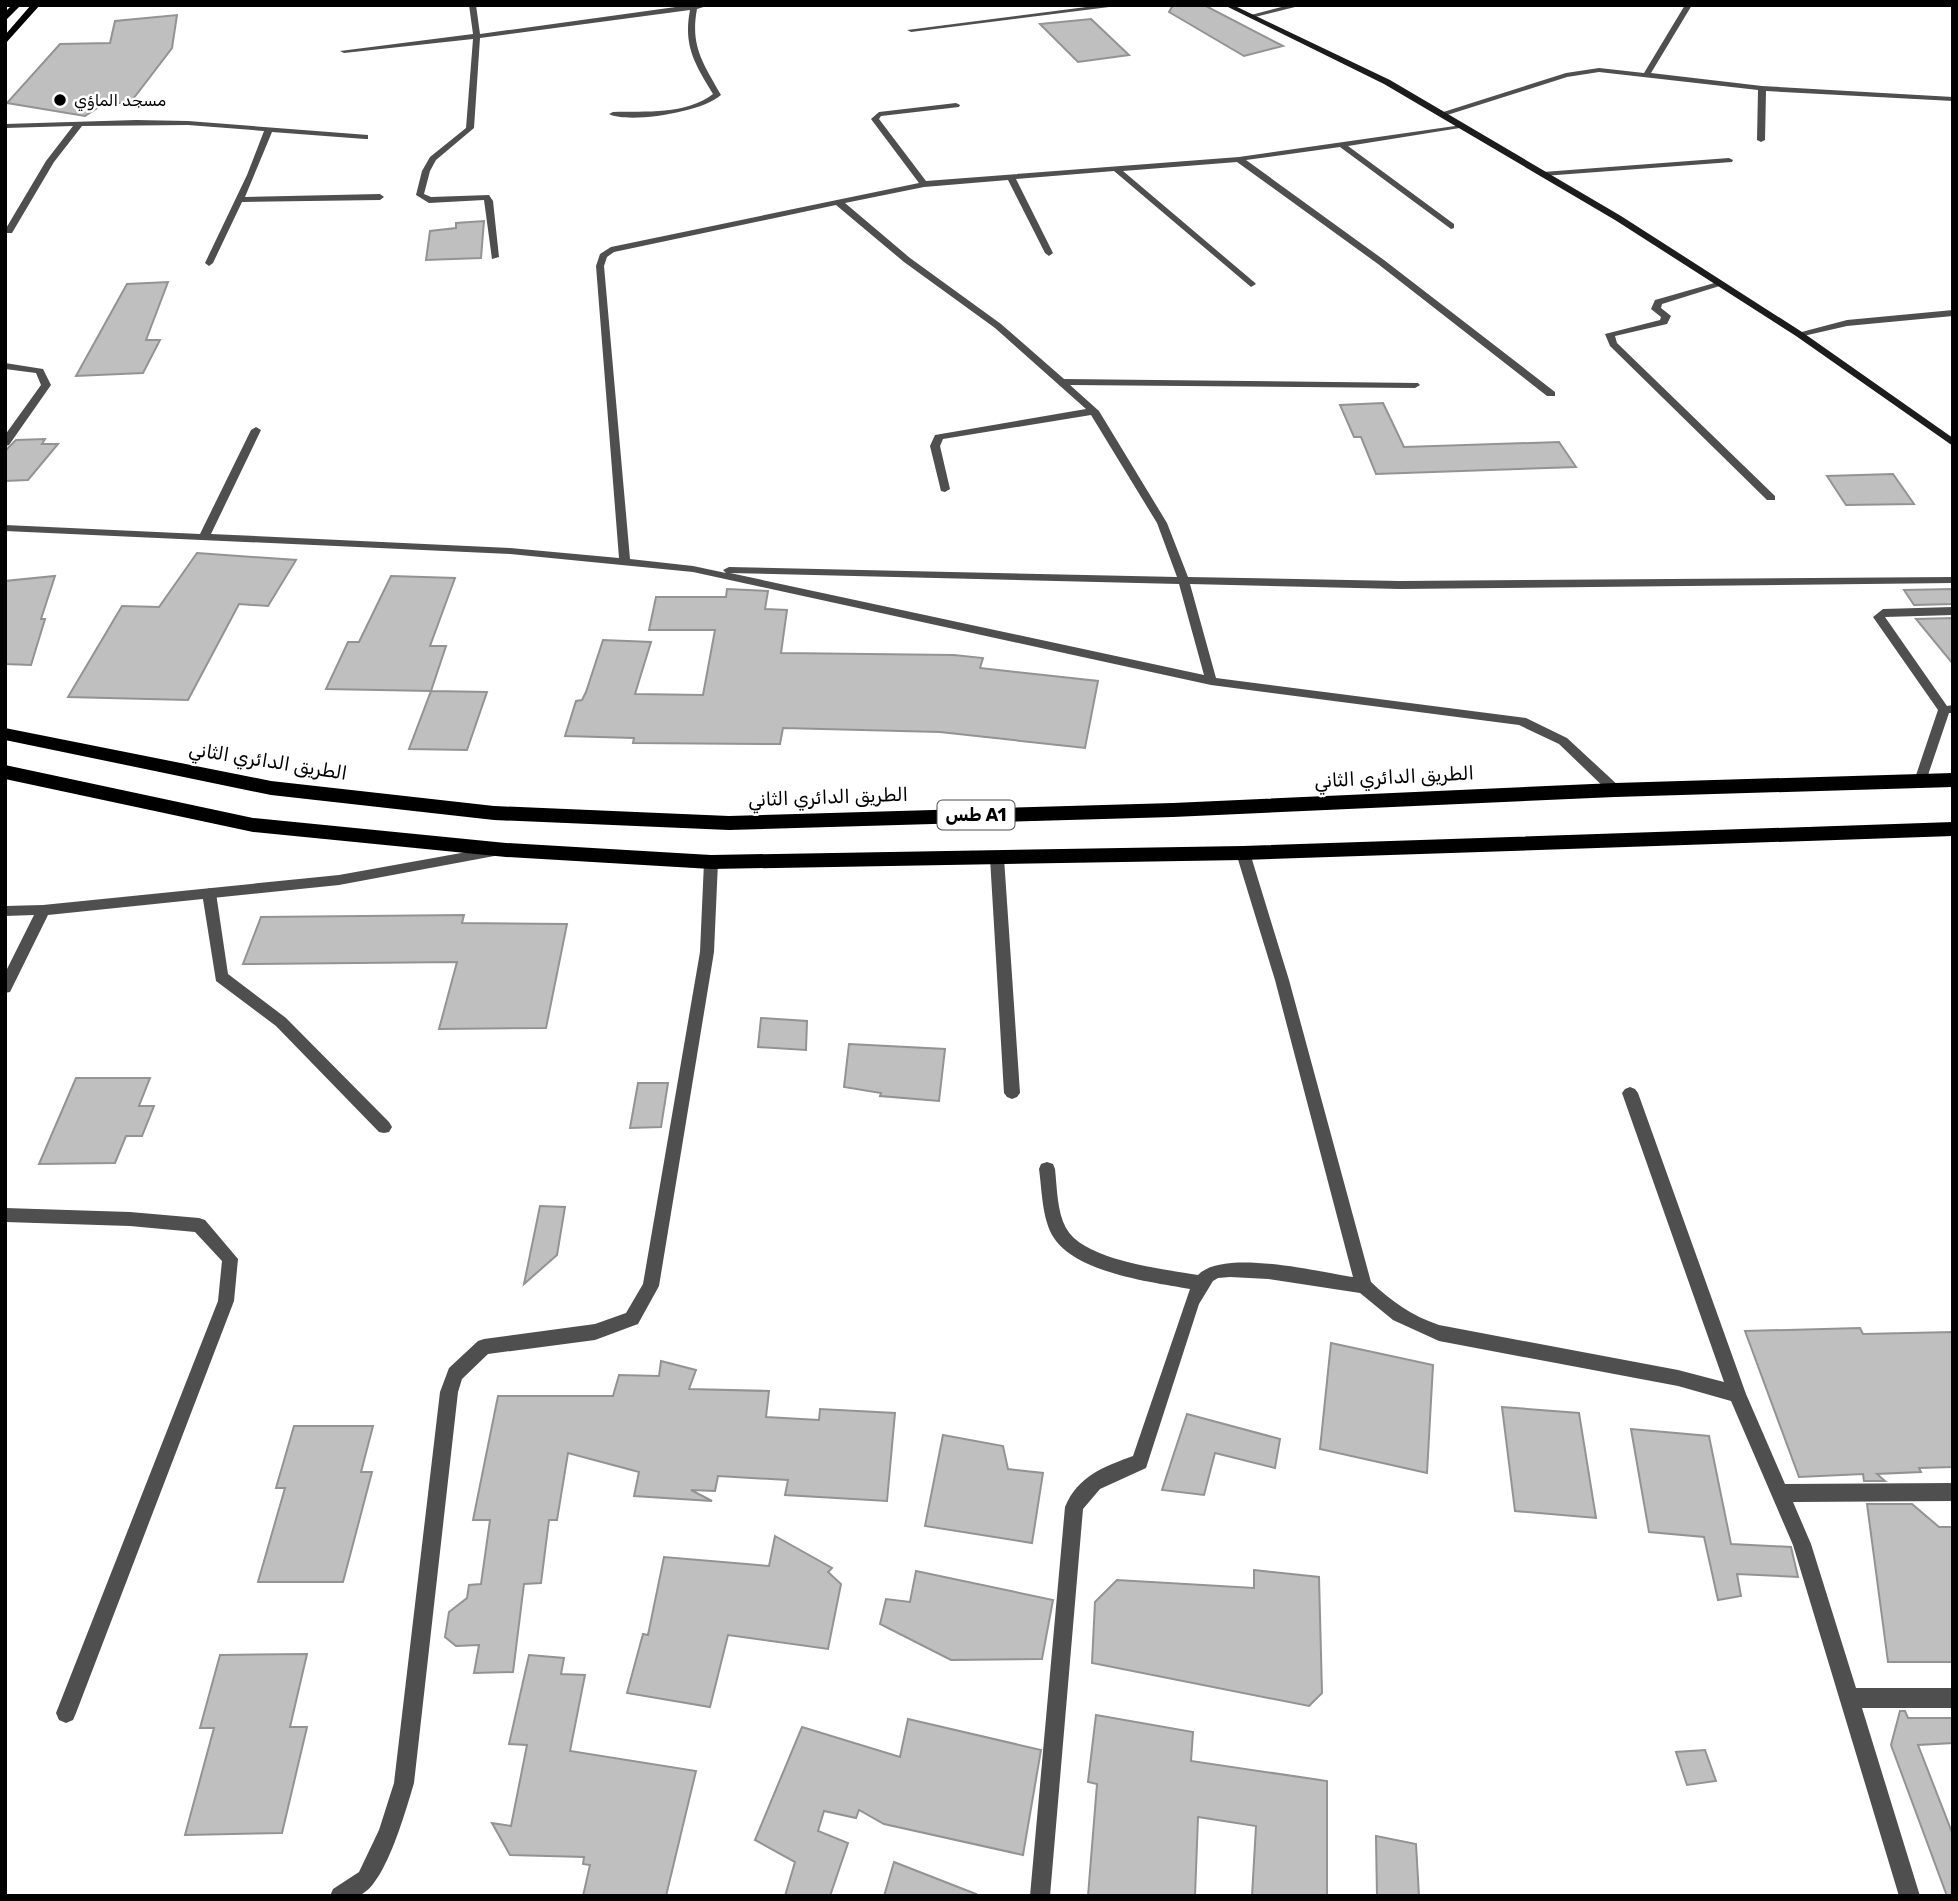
<svg xmlns="http://www.w3.org/2000/svg" width="1958" height="1901" viewBox="0 0 1958 1901" font-family="Rubik,'Noto Sans Arabic',sans-serif">
<style>
.building{fill:#bfbfbf;stroke:#939393;stroke-width:2}
.lines{fill:none;stroke-linecap:round;stroke-linejoin:round}
.lane{fill:#4f4f4f;fill-rule:evenodd}
.street{fill:#4f4f4f;fill-rule:evenodd}
.secondary{fill:#1c1c1c;fill-rule:evenodd}
.primary{fill:#000;fill-rule:evenodd}
.highway{fill:#000;fill-rule:evenodd}
.poi-dot{fill:#000;stroke:#fff;stroke-width:2.5}
.labels{text-anchor:middle;dominant-baseline:central;stroke-width:5;stroke-linejoin:round;paint-order:stroke}
.far-poi-label{font-size:16px;fill:#000;stroke:#fff;text-anchor:start}
.shield{fill:#fff;stroke:#4c4c4c;stroke-width:2}
.shield-label{font-size:18px;font-weight:bold;fill:#000}
.street-label{font-size:19px;fill:#000;stroke:#fff}
</style>
<rect width="100%" height="100%" fill="#fff"/>
<!-- building -->
<path class="building" d="M1173 5H1204L1283 46 1244 56 1169 12Z
M177 15 172 48 130 103H105L85 116 7 103 60 44 110 43 115 21Z
M1091 19 1129 55 1078 62 1040 24Z
M484 221 481 258 426 260 430 231 456 228V223Z
M168 282 146 340H160L143 373 76 376 127 284Z
M1383 403 1404 447 1559 442 1576 467 1376 474 1361 437H1354L1340 405Z
M45 439 42 444H58L28 480 5 481V452L8 448 16 440Z
M1893 474 1914 504 1846 505 1827 476Z
M197 553 296 560 268 606 239 604 188 700 68 697 122 606 159 607Z
M55 576 41 619H45L31 665 5 664V581Z
M391 576 455 578 430 646H446L431 691 326 689 348 642H359Z
M727 589 768 591 765 609 787 610 781 653 954 655 983 658 980 668 1098 681 1085 748 940 732 783 728 780 744 633 743 634 738 565 736 576 701 582 700 586 692 603 640 651 642 635 694 703 695 715 630H649L656 597H726Z
M1953 589V604L1914 605 1904 590Z
M1953 618V664L1916 619Z
M431 691 487 692 467 750 409 749Z
M464 915 462 923 567 924 546 1028 439 1029 457 962 243 964 261 917Z
M761 1018 807 1021 806 1050 758 1047Z
M849 1044 945 1049 939 1101 880 1096 881 1093 844 1087Z
M76 1078H150L139 1106H154L142 1136H126L115 1163 39 1164Z
M638 1083H668L661 1127 630 1128Z
M540 1206 565 1207 557 1255 524 1284Z
M1860 1328 1863 1334 1953 1332V1467L1919 1468 1921 1472 1877 1474 1885 1481H1864L1863 1474 1799 1477 1745 1331Z
M1331 1343 1433 1365 1427 1473 1320 1449Z
M661 1361 696 1370 689 1389 769 1391 766 1417 819 1420 820 1409 895 1413 887 1501 785 1495 788 1480 718 1476 715 1491 691 1490 712 1501 634 1496 639 1472 568 1453 557 1520H549L541 1583 524 1584 513 1672 474 1673 479 1645 456 1646 445 1637 449 1612 467 1598 469 1585 481 1584 490 1520H473L498 1396H613L619 1375 659 1376Z
M1502 1407 1579 1413 1596 1518 1515 1511Z
M1187 1414 1280 1439 1275 1468 1215 1453 1204 1495 1162 1490Z
M294 1426H373L361 1472H372L343 1582H258L285 1488H276Z
M1631 1429 1709 1436 1731 1544 1791 1547 1798 1577 1737 1574 1741 1596 1718 1600 1704 1537 1649 1532Z
M943 1435 1003 1446 1008 1469 1043 1473 1032 1543 925 1526Z
M1867 1504H1912L1939 1527H1953V1662H1888Z
M775 1536 832 1568 828 1572 841 1584 828 1649 728 1635 710 1707 627 1693 643 1634 648 1635 664 1557 769 1566Z
M1254 1570 1319 1577 1322 1693 1309 1706 1092 1663 1095 1602 1117 1580 1254 1588Z
M916 1571 1053 1600 1042 1659 951 1660 880 1624 886 1599 910 1602Z
M307 1654 290 1727H307L282 1833 185 1835 214 1728H200L220 1655Z
M529 1655 564 1658 561 1674 585 1675 570 1751 696 1771 666 1896H583L590 1865 583 1864 584 1857 510 1855 492 1823 511 1826 527 1745 509 1744Z
M1900 1711H1905L1908 1718H1953V1743L1918 1745 1953 1835V1896H1947L1891 1745Z
M1096 1715 1193 1732 1191 1761 1327 1781V1896H1252L1256 1826 1198 1817 1195 1896H1088L1097 1784 1088 1782Z
M908 1719 1041 1750 1023 1855 884 1824 859 1810 856 1818 824 1811 818 1831 848 1843 830 1896H785L795 1862 755 1840 802 1727 900 1757Z
M1705 1750 1716 1781 1687 1785 1676 1752Z
M1376 1836 1416 1844 1419 1896H1377Z
M894 1862 976 1894V1896H884Z"/>
<g class="lines">
<!-- lane -->
<path class="lane" d="M1953 607V615L1885 617 1947 706 1953 705V713H1949L1926 781 1920 785 1914 781 1938 710 1873 617 1883 609Z
M209 888 216 893 228 974 286 1018 389 1122 392 1127 389 1132 384 1133 379 1132 276 1026 216 981 202 893Z"/>
<!-- street -->
<path class="street" d="M469 5H476L480 34 690 5H710L697 9C690 46 703 63 721 95 703 112 629 124 609 114L613 112C645 111 686 115 713 94 695 64 683 46 690 10L480 38 474 128 436 160 430 171 424 194 431 197 489 195 493 201 499 257 492 259 484 200 429 203 416 195 422 171 430 157 466 128 473 39 344 53 340 51 473 34Z
M1102 5H1125L911 32 907 30Z
M1289 5H1303L1251 18 1247 16Z
M1685 5H1692L1651 73 1762 86 1953 97V101L1766 91 1765 140 1761 142 1757 140 1758 90 1599 72 1567 77 1444 116 1437 114 1566 73 1599 68 1644 73Z
M956 103 960 105 959 107 881 116 879 119 926 181 1239 157 1462 125 1466 127 1348 146 1454 224V228L1451 229 1340 147 1246 160 1384 260 1555 392V396H1547L1378 264 1237 162 1123 171 1254 282 1256 284 1251 287 1114 171 1016 179 1053 253 1049 256 1045 253 1008 180 924 187 845 203 910 258 1001 324 1064 379 1418 383 1420 385 1415 388 1070 385 1099 411 1167 523 1188 577 1400 581 1953 577V583L1400 589 1190 584 1216 678 1526 718 1567 738 1620 787 1621 790 1620 793H1610L1559 744 1519 725 1211 685 693 572 510 554 5 531V525L200 534 251 430 256 427 261 430 211 534 510 548 619 558 596 266 600 254 611 247 919 183 871 119 879 112ZM836 205 904 262 995 328 1086 409 935 435 930 446 941 491 945 492 950 489 940 446 943 439 1091 415 1157 523 1177 577 729 567 723 570 726 573 693 566 630 559 604 266 607 257 614 252ZM730 573 1179 584 1204 675Z
M136 120 188 121 368 135V139H365L272 132 245 197 380 194 384 197 380 200 242 202 213 263 209 266 205 263 247 175 264 131 188 125 82 126 54 162 12 233H6L5 230 46 161 73 126 5 128V124Z
M1729 158 1733 160 1732 162 1543 176 1539 174 1543 172Z
M1718 282 1726 284 1662 304 1661 308 1671 316 1667 324 1615 336 1617 343 1775 496V500H1767L1610 346 1605 334 1660 320 1661 317 1651 309 1655 300Z
M1953 310V316L1847 326 1799 337 1794 334 1847 320Z
M5 363 43 369 51 385 9 445 5 446V435L41 385 36 373 5 369Z
M500 846 505 848 507 851 505 854 339 885 48 915 10 992 5 993V973L34 915 5 916V906L43 905 339 875Z
M1243 848 1250 853 1289 980 1371 1282C1391 1301 1412 1316 1439 1325L1678 1370 1724 1382 1622 1093 1625 1089 1630 1087 1635 1089 1638 1093 1746 1394 1785 1484 1953 1483V1501L1793 1502 1811 1544 1856 1688H1953V1708H1862L1920 1896H1899L1793 1545 1731 1401 1678 1386 1439 1341 1393 1320 1360 1293 1268 1279 1230 1277 1218 1278 1213 1281 1199 1304 1146 1468 1100 1489 1083 1509 1050 1896H1030L1065 1507C1078 1476 1103 1467 1133 1456L1190 1289C1151 1282 1077 1273 1054 1238 1042 1220 1042 1190 1039 1169L1041 1164 1047 1162 1053 1164 1055 1169C1057 1187 1057 1212 1066 1228 1084 1261 1164 1269 1198 1275 1223 1248 1318 1272 1353 1277L1275 980 1236 853Z
M997 853 1004 858 1020 1093 1017 1097 1012 1099 1007 1097 1004 1093 990 858Z
M711 857 718 862 714 952 659 1286 638 1324 595 1340 488 1354 462 1379 458 1392 414 1783C406 1810 386 1882 362 1894 353 1898 339 1896 330 1896L333 1889 359 1872 379 1830 394 1783 440 1392 449 1368 478 1341 484 1339 595 1324 626 1313 643 1284 700 952 704 862Z
M5 1208 130 1212 199 1218 205 1220 238 1259 234 1301 76 1713 73 1720 66 1723 59 1720 56 1713 218 1301 222 1261 195 1232 130 1226 5 1222Z"/>
<!-- secondary -->
<path class="secondary" d="M1224 5H1233L1390 80 1621 216 1802 332 1953 438V446L1796 336 1615 220 1384 84Z"/>
<!-- primary -->
<path class="primary" d="M12 5H21L5 21V12Z
M31 5H40L5 44V35Z"/>
<!-- highway -->
<path class="highway" d="M5 728 271 781 494 806 729 816 1173 803 1615 783 1953 773V787L1615 797 1173 817 729 830 494 820 271 795 5 740Z
M5 765 253 818 506 843 711 855 1243 846 1953 822V836L1243 860 711 869 506 857 253 832 5 779Z"/>
</g>
<!-- markers -->
<circle class="poi-dot" cx="60" cy="100" r="7"/>
<g class="labels">
<!-- far-poi labels -->
<g class="far-poi-label">
<text x="74" y="100">مسجد الماؤي</text>
</g>
<!-- shield labels -->
<rect class="shield" x="937.5" y="800.5" width="77" height="29" rx="5"/>
<g class="shield-label">
<text x="976" y="815">طس A1</text>
</g>
<!-- street labels -->
<g class="street-label">
<text transform="translate(268 761) rotate(9)">الطريق الدائري الثاني</text>
<text transform="translate(1394 777) rotate(-3)">الطريق الدائري الثاني</text>
<text transform="translate(828 797) rotate(-2)">الطريق الدائري الثاني</text>
</g>
</g>
<!-- border -->
<rect width="1958" height="1901" fill="none" stroke="#000000" stroke-width="14"/>
</svg>
